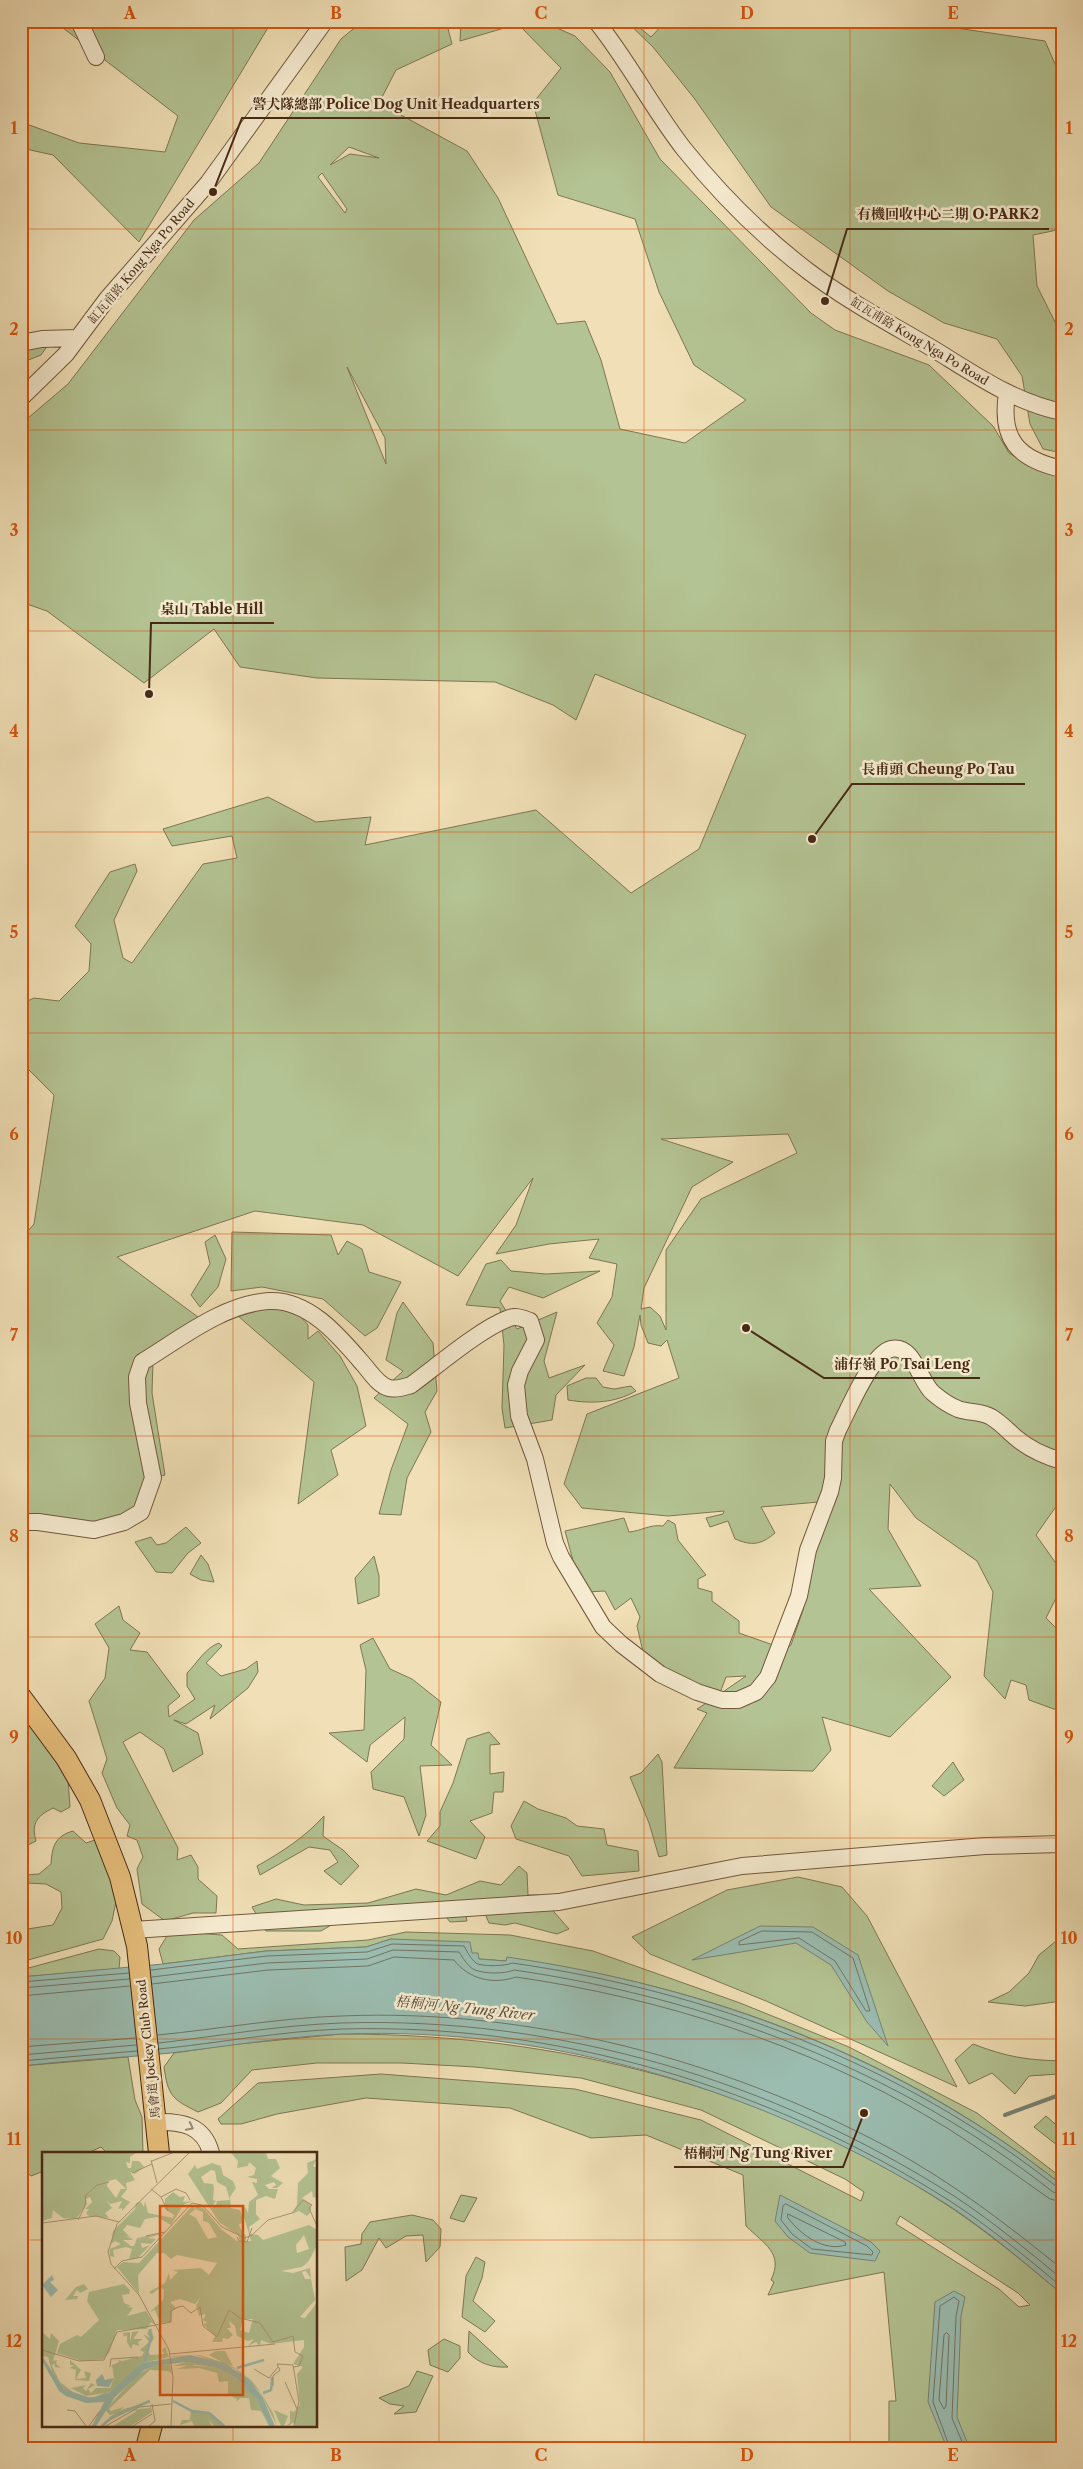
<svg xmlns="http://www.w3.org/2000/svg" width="1083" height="2469" viewBox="0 0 1083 2469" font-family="'Libre Caslon Text','Noto Serif SC',serif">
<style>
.green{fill:#b4c393;stroke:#7e7654;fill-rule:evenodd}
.water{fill:#9bbdb1;stroke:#798272}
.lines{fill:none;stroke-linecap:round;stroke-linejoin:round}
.shore{stroke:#717462;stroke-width:1}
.stream{stroke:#798272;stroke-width:4}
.minor-casing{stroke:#72583d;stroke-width:18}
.major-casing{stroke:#472a14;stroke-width:22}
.minor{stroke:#f6ebd0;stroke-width:16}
.major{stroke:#e8c07c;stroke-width:20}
.oneway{stroke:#9e8a72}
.grid{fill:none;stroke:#d8540d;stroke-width:1;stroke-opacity:0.55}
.labels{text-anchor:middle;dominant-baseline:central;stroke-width:5;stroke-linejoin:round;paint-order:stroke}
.street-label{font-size:12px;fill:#472a14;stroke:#f6ebd0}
.water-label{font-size:14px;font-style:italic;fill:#5c4f3b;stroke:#f6ebd0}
.inset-river{fill:none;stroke:#9bbdb1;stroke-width:2.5}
.inset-road{fill:none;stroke:#ad9776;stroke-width:1}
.view{fill:#d8540d;fill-opacity:0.15;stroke:#d8540d;stroke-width:2.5}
.inset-edge{fill:none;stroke:#472a14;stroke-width:2.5}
.leader{fill:none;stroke:#472a14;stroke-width:2}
.callout-dot{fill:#472a14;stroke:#f6ebd0;stroke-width:2}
.callout-label{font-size:14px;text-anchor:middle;font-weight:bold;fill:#472a14;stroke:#f6ebd0;stroke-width:5;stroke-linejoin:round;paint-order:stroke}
.neatline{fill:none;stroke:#d8540d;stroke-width:2}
.grid-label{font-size:16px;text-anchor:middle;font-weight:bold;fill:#d8540d}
</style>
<rect width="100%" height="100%" fill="#f1e0b7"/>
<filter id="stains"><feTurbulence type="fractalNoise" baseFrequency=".004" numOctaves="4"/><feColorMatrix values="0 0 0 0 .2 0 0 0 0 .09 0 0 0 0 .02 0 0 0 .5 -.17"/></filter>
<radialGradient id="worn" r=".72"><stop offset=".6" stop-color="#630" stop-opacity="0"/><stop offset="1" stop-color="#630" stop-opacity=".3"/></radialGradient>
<!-- green -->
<path class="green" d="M63 21H272L139 242 53 155 21 148V122L79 143 165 152 178 116 63 28Z
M363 21H446L452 44 396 70 379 103 467 151 498 198 557 324 585 321 601 360 620 429 685 443 746 400 694 365 659 292 635 219 558 195 533 103 561 68 518 24 460 41 461 21H541L575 36 610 72 660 159 811 313 835 330 929 365 993 426 1009 453 1040 470 1062 475V1498L1036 1535 1062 1572V1586L1046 1618 1062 1634V1712L1029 1700 1026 1685 1011 1680 1005 1699 984 1676 993 1592 977 1561 916 1518 890 1484 888 1529 921 1586 869 1589 951 1677 890 1737 822 1717 831 1750 813 1771 674 1768 707 1713 697 1709 719 1695 684 1681 644 1656 637 1626 640 1617 631 1598 615 1610 605 1591 586 1592 575 1568 565 1531 624 1518 629 1532C641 1531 650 1524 663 1526L668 1520 675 1524 678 1540 706 1575 698 1579V1588L712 1592V1601L739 1621V1633L776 1646 770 1660 791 1645 803 1610 808 1550 819 1502 761 1507 775 1533C761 1545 752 1546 735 1539L728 1521 710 1527 706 1518 723 1514 724 1511 668 1516 582 1508 564 1484 587 1414 679 1378 667 1340 661 1346 648 1343 641 1325 640 1315 634 1347 624 1376 603 1371 614 1345 597 1323 612 1297 617 1264 589 1258 599 1239 549 1244 496 1254 516 1225 533 1178 458 1276 363 1225 255 1211 117 1257 206 1323 153 1361 152 1393 165 1475 153 1478 136 1515 97 1529 21 1523V1239L34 1224 54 1095 21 1062V1004L34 998 59 1001 89 971 91 944 75 926 110 872 135 864 137 871 114 920 123 958 132 963 203 864 237 858 232 836 172 846 163 829 268 797 316 822 371 817 365 845 536 810 631 893 699 849 746 735 595 674 576 720 553 705 495 682 317 678 240 667 214 629 144 683 47 611 21 602V424L68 384 194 220 259 163 341 39ZM349 147 379 158 350 154 330 165ZM322 173 347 209 345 213 318 177ZM347 367 385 438 386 464ZM788 1134 797 1153 701 1199 666 1250V1330L660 1316 650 1307 641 1309 644 1288 692 1187 733 1162 661 1139ZM746 1676 720 1694V1693L726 1677Z
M626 21H635L634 23 651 37 666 21H929V24L1045 41 1062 80V229L1033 235 1037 286 1062 336V453L1043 449 1030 424 1022 376 997 339 944 323 888 291 771 207 694 98 653 47Z
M36 344 46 348 41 355 21 363V347Z
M232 1232 331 1235 338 1255 347 1241 362 1249 369 1272 401 1282 377 1328 365 1336 323 1299 262 1287 231 1291Z
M215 1235 226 1259 218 1287 200 1307 191 1295 210 1264 205 1242Z
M501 1260 511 1271 546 1274 600 1271 543 1298 509 1287 500 1301 517 1329 557 1312 544 1361 549 1378 585 1365 556 1395 552 1420 505 1428 502 1408 504 1345 500 1308 466 1305 486 1264Z
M280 1294 308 1325V1339L318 1331 340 1356 357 1386 366 1426 331 1450 338 1475 298 1504 314 1382 238 1316Z
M403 1302 433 1343 437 1391 425 1412 431 1432 407 1478 401 1515 379 1514 391 1470 408 1424 374 1398 403 1371 386 1360 397 1313Z
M586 1378H596L603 1387 614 1389 631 1386 636 1391C615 1403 592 1404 568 1400L567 1386Z
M186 1527 201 1543 188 1553 172 1573 156 1572 135 1542 151 1537 157 1545 166 1543Z
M201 1555 208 1564 214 1582 201 1580 190 1574Z
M374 1556 379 1576V1596L358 1604 355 1578Z
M119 1606 123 1620 140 1633 130 1650 147 1652 180 1696 168 1706 169 1717 195 1699 187 1686V1673C198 1662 205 1648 219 1643L222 1646 206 1663 221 1676 246 1669 257 1661 258 1672 248 1688 210 1719 215 1705 186 1724 174 1720 198 1733 203 1754 173 1772 164 1749 140 1732 123 1742 178 1848 177 1860 191 1855 198 1867V1879L217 1896 216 1913H193L165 1921 142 1904 137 1869 143 1857 137 1840 127 1836 130 1825 117 1808 102 1773 107 1759 89 1701 105 1678 109 1648 95 1624Z
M373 1638 390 1669 412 1679 441 1702 431 1745 452 1765 420 1766 426 1815 419 1836 404 1797 373 1789 371 1772 404 1739 405 1717 370 1745 367 1762 329 1733 364 1730 366 1670 360 1645Z
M21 1707 68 1779 70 1807 61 1812 53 1808C37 1816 31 1823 36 1841L24 1847 21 1852V1811L24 1810 21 1808Z
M489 1732 500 1744 490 1745V1774L504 1772 503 1792H494L492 1813 470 1821 485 1837 476 1859 427 1841 440 1826V1812L453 1783 467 1739Z
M658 1754 662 1762 667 1855 659 1857 649 1823 630 1777 641 1773Z
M953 1762 964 1780 944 1796 932 1786Z
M524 1801 538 1809 566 1818 577 1826 604 1829 607 1845 638 1851 639 1871 582 1876 569 1856 516 1839 511 1826Z
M324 1816 323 1836 343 1850 359 1866 341 1885 324 1871 338 1862 330 1850 309 1847 260 1875 257 1866C282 1852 305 1837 324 1816Z
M73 1831 86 1843 101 1838 118 1892 112 1921 103 1939 21 1962V1930L53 1925 62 1908 61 1892 46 1884 27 1883 25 1875 39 1874 51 1864C52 1847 55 1836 73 1831Z
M519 1866 527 1873 528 1895H539L569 1929 557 1934 515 1923 505 1925 489 1923 479 1900 464 1904 467 1921 450 1922 443 1913 340 1920 321 1931H266L252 1907 276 1899 304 1905 368 1903 416 1889 446 1895 480 1881 501 1885Z
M798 1877 842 1887 867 1916 957 2087 766 2001 650 1954 632 1937 727 1890Z
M170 1931 222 1935 238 1949 368 1940 406 1932 510 1935 593 1951 740 2003 849 2047 977 2113 1062 2178V2185C903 2058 708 1985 507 1958L506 1961 479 1959 472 1953 391 1939 366 1947 266 1951 163 1964 159 1949Z
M1062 1936V2001L1025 2006 988 2002 1009 1992 1029 1973 1039 1955Z
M99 1949 114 1951 120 1957 119 1969 21 1977V1970Z
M341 2034C559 2034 767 2086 950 2207 989 2233 1025 2263 1062 2294V2448H889V2401H896L884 2272 768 2295 774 2282 771 2280C784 2253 764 2244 746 2226L743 2175 646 2135 591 2138 510 2108 366 2098 277 2114 241 2124H221L218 2119 258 2083 381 2074 575 2089 701 2120 861 2201 864 2192 845 2179 701 2110 581 2078 475 2067 402 2063H317L252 2070 221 2103 198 2112C172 2099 168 2096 164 2067L174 2053 228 2045ZM900 2216 1018 2293 1030 2305 1019 2307 999 2289 896 2224Z
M973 2044C1007 2057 1026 2060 1062 2061V2069L1058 2074 1029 2076 1015 2094 992 2073 969 2084 955 2060Z
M128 2057 135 2100 142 2117 143 2153H107L101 2147 88 2153H44V2171L31 2176 21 2167V2066Z
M1046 2116 1062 2130V2149L1034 2127Z
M461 2195 477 2198 464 2222 450 2218Z
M412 2215 433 2220 441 2229 440 2247 426 2262 423 2235 406 2236 386 2248 379 2238 362 2270 346 2281 345 2247 361 2244 362 2234 370 2222Z
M476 2257 485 2262 482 2278 473 2301 495 2321 485 2332 462 2317 466 2276Z
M469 2331 508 2367C493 2368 479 2364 468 2352Z
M444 2339 460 2346V2358L448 2372 430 2365 428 2350Z
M417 2371 433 2376 416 2412 394 2414 404 2406 390 2404 379 2398 409 2386Z"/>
<!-- water -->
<path class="water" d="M760 1926 813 1927 858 1955 888 2046 867 2022 831 1965 796 1943 692 1960Z
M391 1939 470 1942 472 1953H478L479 1959 506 1961 507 1957C708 1986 902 2058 1062 2185V2294C1025 2263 988 2231 948 2205 769 2092 554 2026 342 2034 284 2037 228 2046 171 2053 121 2058 71 2060 21 2066V1977L163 1964 266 1951 366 1947Z
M780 2195 871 2242 880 2251 875 2261 810 2253 788 2237 775 2221Z
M954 2291 965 2297 961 2316 957 2417 967 2442 983 2448H947L928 2402 935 2302Z"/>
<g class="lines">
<!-- shore -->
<path class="shore" d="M762 1931 812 1932 853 1958 870 2011H866L835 1961 799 1938 739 1945V1942Z
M151 1970 267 1956 367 1952 392 1944 464 1946C468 1953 470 1958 476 1963 481 1967 507 1966 512 1963 709 1991 900 2063 1057 2187L1062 2188
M152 1977 267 1963 367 1959 393 1950 459 1952C463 1958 468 1967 475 1970 485 1974 505 1974 514 1970 709 1998 898 2070 1053 2192L1062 2195
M21 1982 129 1973
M152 1984 268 1970 368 1966 394 1957 454 1960C469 1979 492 1985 516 1977 661 1998 806 2044 932 2119 973 2143 1011 2172 1050 2199L1062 2202
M21 1988 129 1979
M21 1996 130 1986
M158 2035C219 2029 279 2018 341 2016 531 2008 725 2060 891 2149 953 2183 1008 2225 1062 2269
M159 2043C220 2036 280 2025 342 2023 557 2016 774 2081 954 2196 992 2221 1027 2250 1062 2279
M21 2047 135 2038
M159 2049C220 2043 281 2031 343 2029 557 2023 770 2087 950 2201 990 2227 1026 2257 1062 2287
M21 2055 136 2045
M21 2061 137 2051
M786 2204 867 2246 873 2252 872 2255 812 2249 792 2234 781 2220 783 2206Z
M788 2214 845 2242 846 2245C824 2252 801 2235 788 2218Z
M947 2333 949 2335 946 2406 944 2409 939 2400 944 2335Z
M950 2448 933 2402 940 2306 954 2297 959 2301 956 2316 952 2418 963 2444 968 2448"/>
<!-- stream -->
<path class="stream" d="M1005 2115 1062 2094"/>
<!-- minor casing -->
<g class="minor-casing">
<path id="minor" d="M79 21 96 57
M596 21C629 62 652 108 684 149 720 194 762 236 808 271 846 300 889 323 930 347 973 373 1013 402 1062 412
M21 343 42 339 77 338
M1007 393C1000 439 1017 459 1062 469
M21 398 66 354 107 299 208 183 325 21
M21 1522H38L94 1530 124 1522 141 1512 153 1478 138 1403 137 1377 142 1362C180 1339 223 1304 269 1301 309 1299 340 1337 364 1365 371 1373 378 1385 389 1388 397 1390 404 1387 411 1385 437 1366 479 1330 507 1319 515 1315 522 1318 530 1321L536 1340 520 1371 516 1385 519 1416 535 1459 555 1543 561 1557 603 1627 621 1644 660 1674 697 1692 722 1700H738L756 1692 768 1677 799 1596 808 1550 830 1492 833 1478 834 1441 838 1430C848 1411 871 1354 891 1349 914 1344 919 1381 933 1393 940 1399 948 1405 958 1409 969 1413 981 1411 991 1417 1000 1422 1007 1430 1015 1437 1029 1449 1044 1456 1062 1461
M133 1930 559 1902 742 1866 985 1846 1062 1844
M156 2122C181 2121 204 2125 211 2153"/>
</g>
<!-- major casing -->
<g class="major-casing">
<path id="major" d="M21 1697 66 1758 90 1800 120 1877 137 1946 159 2153
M146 2448 152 2425"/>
</g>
<!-- minor -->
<use href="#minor" class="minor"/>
<!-- major -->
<use href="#major" class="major"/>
</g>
<!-- one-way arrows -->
<defs><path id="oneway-chevron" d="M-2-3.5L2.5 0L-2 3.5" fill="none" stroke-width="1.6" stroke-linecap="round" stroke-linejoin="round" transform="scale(1.25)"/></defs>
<use class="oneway" href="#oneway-chevron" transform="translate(190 2127) rotate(27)"/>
<!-- grid -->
<path class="grid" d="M233 21V2153M439 21V2448M644 21V2448M850 21V2448M21 229H1062M21 430H1062M21 631H1062M21 832H1062M21 1033H1062M21 1234H1062M21 1436H1062M21 1637H1062M21 1838H1062M21 2039H1062M21 2240H44M316 2240H1062M233 2425V2448"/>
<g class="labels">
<!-- street labels -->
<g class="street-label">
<text transform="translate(141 261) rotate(-50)">缸瓦甫路 Kong Nga Po Road</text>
<text transform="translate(920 341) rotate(31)">缸瓦甫路 Kong Nga Po Road</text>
<text transform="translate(148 2049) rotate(-96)">馬會道 Jockey Club Road</text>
</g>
<!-- water labels -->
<g class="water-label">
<text transform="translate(465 2008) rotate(6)">梧桐河 Ng Tung River</text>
</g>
</g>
<!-- overview -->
<g transform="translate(42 2152)">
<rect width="275" height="275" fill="#f1e0b7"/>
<path d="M0 1H94L88 5V11L84 10 86 16H89L90 9H97L102 15 93 22 88 20 93 28 84 31 85 37 79 45 88 50 80 59V56L76 57 80 49 68 52 64 48 70 56 63 61 67 66 47 64 44 61 47 57H43L50 50 48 45 44 47 45 52 34 67 21 66 11 58 10 66 0 69ZM74 27 84 37H79L74 46 65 34 66 29ZM189 1H224L226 7H234L238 16 229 24 241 31 235 36H229L234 33 232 30 223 33 227 37H236L233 47 224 44 214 48V62L218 67 207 75 208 82 216 83 221 88 267 73 275 78V94L266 110 260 115 239 119 251 121 268 116 269 127 264 119 260 120 263 127H269L273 148 258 165 263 166 274 152 275 274H253L251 270 248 273 244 274 248 271V259L252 260 258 253 255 222 261 215 251 212 262 195V188L229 192 219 188 218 194 214 190 206 194 212 187 206 189 195 184 193 174 187 169 189 176H185L191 183 186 187 181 186 180 190H170L173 184 161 172 165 171 161 168 164 162 157 164 154 154 158 146 153 152 138 147 128 150 134 156 130 159 129 170 116 171 118 170 113 158 108 160 121 148 122 138 119 135 110 142 107 140 123 131 127 121 128 128 136 120 131 118 159 116 167 123 175 111 135 103 129 107 122 101H115L96 123 97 142 75 115 81 110 97 111 151 53 153 58 147 62 154 66 166 87 175 85 167 71 161 69V60L153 57 154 53 162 57 180 78 195 89H209L200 58 202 53 206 61 207 50 216 43 210 30 215 31V27L205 25 212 23 214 16 207 10 206 14 195 16 196 9ZM262 83 267 97 255 101 254 93ZM201 167H211L207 181 198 178ZM275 7 271 14 275 16V46L271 45 270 39 260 46 269 52V60L265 64 257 59 250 62 255 53 256 31 266 21 265 11ZM170 11 179 14 181 23 191 29 194 36 188 45 189 56 198 58 202 71 197 72 198 76 204 84V89H198L196 83 177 70 146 22 153 13 155 17ZM169 18 173 19 175 30 184 35 188 48 175 49 174 53 168 57 174 49 171 48 172 36 171 32 162 31 159 25ZM131 40 138 45 143 44 141 50 152 49 142 52 129 73 115 65 103 67 98 76 85 73 81 78 88 85 85 84 86 86 87 85 91 88H81L89 94H92L95 86 122 81 106 86 114 87 109 92 99 91 100 96 108 93 96 106 87 107 90 97 84 95 71 98 72 105 68 104V97L79 92 73 89 69 92 71 79 93 57 94 51 99 50 102 55 103 49 106 61 131 66 132 63 123 57V47ZM42 132 46 137 38 141 35 138 31 144H36L35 147 23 148 34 135ZM82 132 88 138 87 142 93 141 80 143 82 151 89 154 85 155 91 156 85 164 104 159 113 173 109 170 105 177 75 178 67 201 61 207 40 209 15 201 18 192 35 183 39 185 57 168 45 149 47 140ZM107 177H111L109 178 112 186 105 198 108 203 122 202 120 198 123 195 127 205 100 211 72 238 60 244 49 246 42 245 30 241 22 237 10 219 6 205 0 204V180L8 187 9 181 17 189 11 209 15 208 14 212 19 216 13 215 12 211 10 214 18 230 32 241 42 245H53L62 241 44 244 29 236 44 233 41 236 44 239 49 231 53 233 46 237 49 241 54 236H68L72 226 70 213 77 210 76 208 80 209 100 204 102 200 98 198 107 190 101 182 110 187 105 182ZM97 179 91 187H101L96 190 97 194 91 192 89 197 85 190V183L82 185 81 181 88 180V190L90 180ZM174 199H183L191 214 185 212 193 216 209 228 217 238 231 261 235 274 218 240 193 217 154 203 131 205 130 204 157 203 180 210 167 203ZM28 208 39 218 34 227 44 226 42 219 49 221 47 229 33 228 34 218 28 216 32 213H28ZM144 210 173 215 194 226 215 248 227 274 219 259 209 258 207 246H198L194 250 195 247 186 242V229L177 230 175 221 157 216 135 217 147 213 172 216 154 213 131 214ZM128 212 130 222 126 219 108 218 67 257 69 259 82 255 78 258 100 252 58 274 72 262 68 263 64 259 65 256 95 223 111 214ZM109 253 110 260 89 274H71L95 259 88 258 108 256ZM149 258 169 261 184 274H172L166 267 170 274H152L150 269 138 273 140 268H148ZM232 258 246 264 242 274H239Z" fill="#b4c393" fill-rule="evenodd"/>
<path d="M10 123 12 128 8 130 16 138 9 145 0 133ZM148 203 182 211 205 226 220 244 233 274H227L215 248 194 226 173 215 144 210 112 214 102 218 73 245 54 274H50L62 250 44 251 24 244 17 239 0 209V204L22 237 49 246 67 241 100 211ZM60 222 63 228 72 226 67 235 55 234 54 228Z" fill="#9bbdb1"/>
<path class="inset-river" d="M103 209 109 186 108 177M195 216 222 208M221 241 229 238 230 225M131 249 150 259 167 261 182 274M60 274 70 265 108 249"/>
<path class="inset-road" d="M109 8 115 31M110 9 130 1M90 21 110 12M109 37 119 45 126 59M119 45 134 37 144 41 148 48M270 53 267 56 275 74M36 68 43 54 44 43 55 33 67 30M0 71 54 64 77 70M104 84 123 80M195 85 197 89 205 90 210 76M66 99 69 112 97 143 127 198 131 225 129 274M66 100 75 72 147 1M72 117 80 109 100 105 150 51 160 53 180 75 203 86 210 83 226 68 250 61 261 48 270 53M113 173 129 170V159L136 155 141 154 149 161 158 155 161 174 175 185 187 158 198 166 218 171 231 190 251 184 253 200 261 204 257 214 252 215M0 198 37 209 62 208 75 180 114 173M128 202 233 192M68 215 69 207 96 205M212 217 227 226 236 215M243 230 255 257M231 234V224L238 218 235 212 251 213 257 249 252 274M25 258 33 259 44 274M47 274 57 260M64 274 97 255 129 252M91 274 110 262M107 274 113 269 110 252"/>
<path class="view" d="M118 54H201V243H118Z"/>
<rect width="275" height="275" class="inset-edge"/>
</g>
<!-- callouts -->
<path class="leader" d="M213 192L242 118H550M825 301L847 229H1049M149 694L151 623H274M812 839L852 784H1025M746 1328L824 1378H980M864 2113L843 2167H674"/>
<g class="callout-dot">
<circle cx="213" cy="192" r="5"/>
<circle cx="825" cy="301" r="5"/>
<circle cx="149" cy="694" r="5"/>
<circle cx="812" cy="839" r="5"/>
<circle cx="746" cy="1328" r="5"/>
<circle cx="864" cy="2113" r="5"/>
</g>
<g class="callout-label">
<text x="396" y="109">警犬隊總部 Police Dog Unit Headquarters</text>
<text x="948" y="219">有機回收中心二期 O·PARK2</text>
<text x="212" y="614">桌山 Table Hill</text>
<text x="938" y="774">長甫頭 Cheung Po Tau</text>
<text x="902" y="1369">浦仔嶺 Po Tsai Leng</text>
<text x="758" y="2158">梧桐河 Ng Tung River</text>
</g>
<!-- margin -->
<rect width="1083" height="2469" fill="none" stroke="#f1e0b7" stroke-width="55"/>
<rect x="28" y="28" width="1028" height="2414" class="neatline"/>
<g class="grid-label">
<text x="130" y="19">A</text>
<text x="336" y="19">B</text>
<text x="541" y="19">C</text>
<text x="747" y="19">D</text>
<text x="953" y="19">E</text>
<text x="14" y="134">1</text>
<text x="1069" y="134">1</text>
<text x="14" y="335">2</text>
<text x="1069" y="335">2</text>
<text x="14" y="536">3</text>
<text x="1069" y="536">3</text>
<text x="14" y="737">4</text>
<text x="1069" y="737">4</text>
<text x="14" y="938">5</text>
<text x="1069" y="938">5</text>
<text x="14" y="1140">6</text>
<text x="1069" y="1140">6</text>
<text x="14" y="1341">7</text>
<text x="1069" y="1341">7</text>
<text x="14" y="1542">8</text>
<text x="1069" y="1542">8</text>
<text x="14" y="1743">9</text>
<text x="1069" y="1743">9</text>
<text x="14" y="1944">10</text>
<text x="1069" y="1944">10</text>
<text x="14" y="2145">11</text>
<text x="1069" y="2145">11</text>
<text x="14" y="2347">12</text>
<text x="1069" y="2347">12</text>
<text x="130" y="2461">A</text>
<text x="336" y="2461">B</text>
<text x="541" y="2461">C</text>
<text x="747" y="2461">D</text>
<text x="953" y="2461">E</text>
</g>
<rect width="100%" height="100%" filter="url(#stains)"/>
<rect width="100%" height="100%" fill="url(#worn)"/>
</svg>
